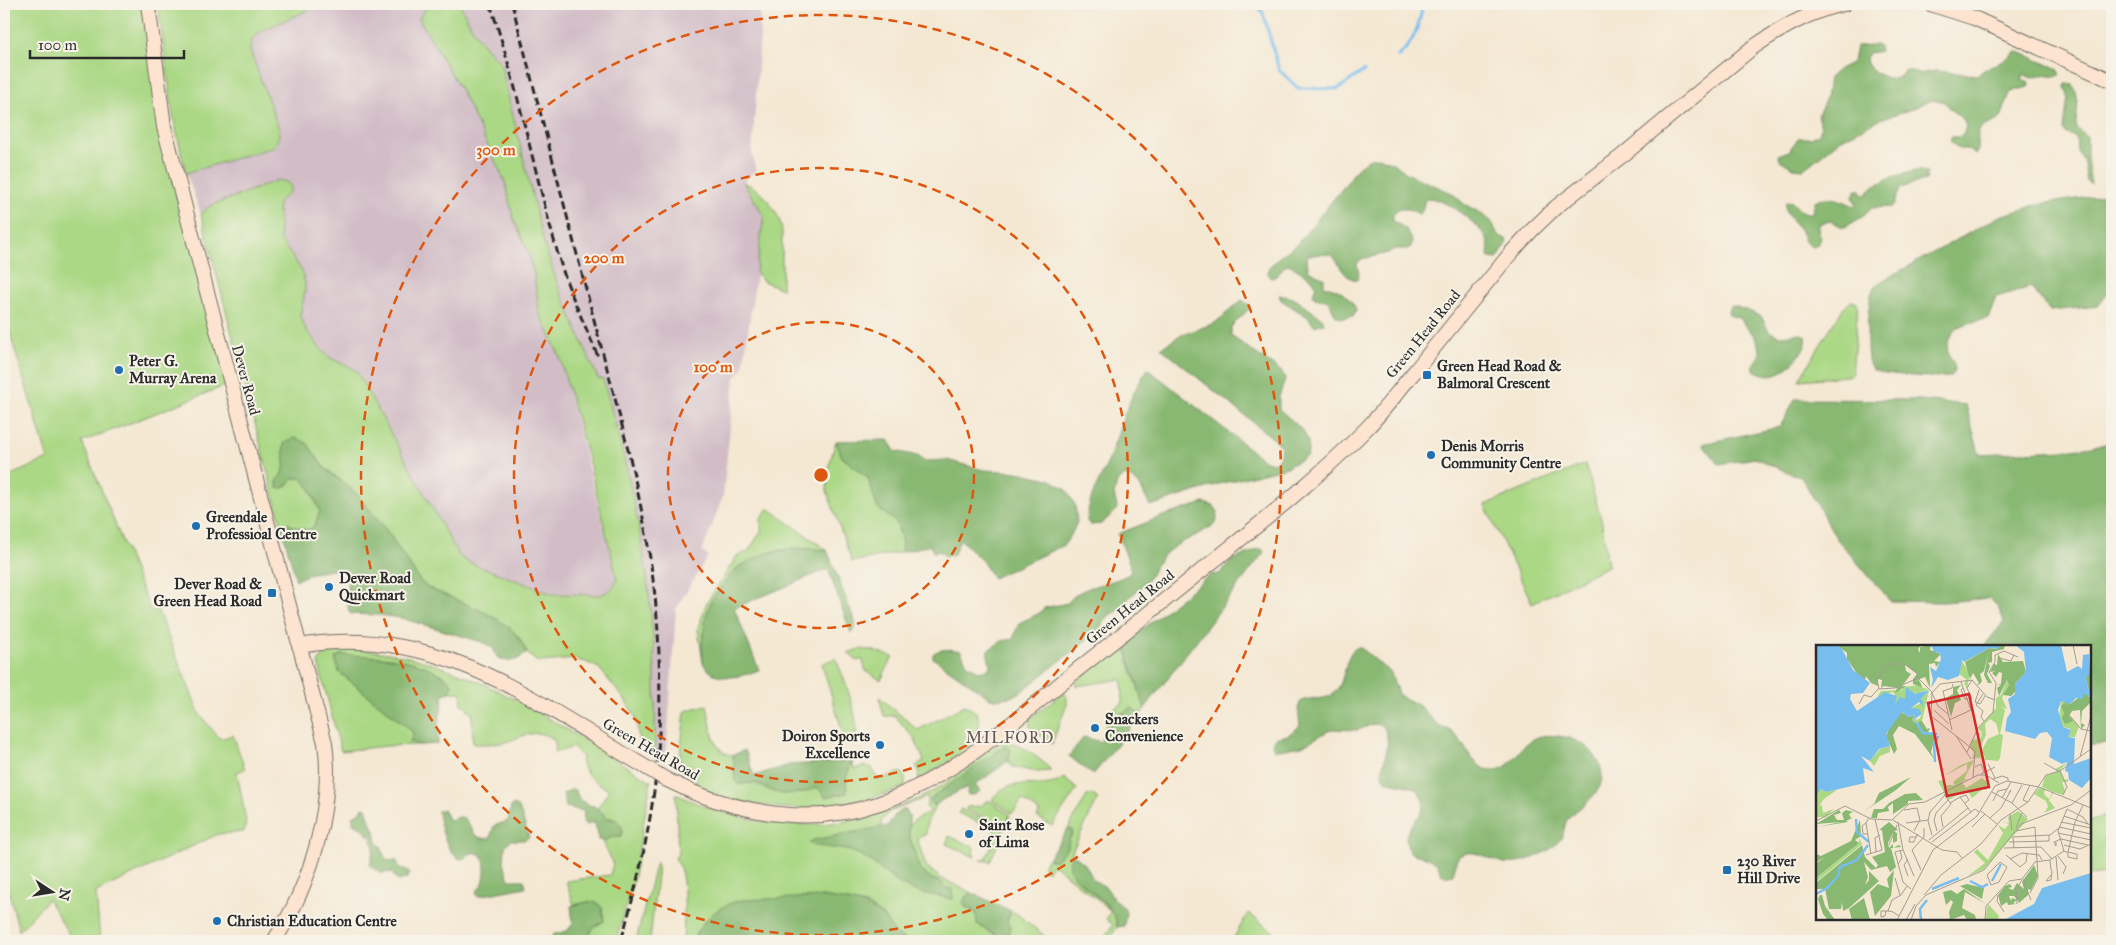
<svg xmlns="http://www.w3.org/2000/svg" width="2116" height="945" viewBox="0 0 2116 945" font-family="'IM FELL Great Primer',serif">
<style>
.industrial{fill:#d2bdc7}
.green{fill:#abd885;stroke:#6b8258;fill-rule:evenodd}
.forest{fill:#88b872;stroke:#5a724e}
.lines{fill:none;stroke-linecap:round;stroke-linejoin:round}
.stream{stroke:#77beef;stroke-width:3}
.secondary-casing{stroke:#716d66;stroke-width:16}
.secondary{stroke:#fde4d0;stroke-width:14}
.rail{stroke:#2b2b2b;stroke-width:3;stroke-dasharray:8 4;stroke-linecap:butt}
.secondary-bridge-casing{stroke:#716d66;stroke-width:16;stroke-linecap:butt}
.secondary-bridge{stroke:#fde4d0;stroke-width:14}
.ring{fill:none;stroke:#df570e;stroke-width:2.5;stroke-dasharray:9 6}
.poi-dot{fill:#1f6fb2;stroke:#f7f3e8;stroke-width:2}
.labels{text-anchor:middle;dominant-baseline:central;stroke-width:4;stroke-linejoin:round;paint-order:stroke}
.street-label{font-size:15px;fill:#2b2b2b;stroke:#f7f3e8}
.poi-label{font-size:15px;font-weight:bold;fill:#2b2b2b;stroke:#f7f3e8;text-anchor:start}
.neighbourhood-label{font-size:16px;letter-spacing:1px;fill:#6a5550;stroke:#f7f3e8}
.inset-river{fill:none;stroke:#77beef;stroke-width:2.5}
.inset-road{fill:none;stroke:#a49c90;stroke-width:1}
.view{fill:#d62828;fill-opacity:0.15;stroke:#d62828;stroke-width:2.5}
.inset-edge{fill:none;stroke:#2b2b2b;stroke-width:2.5}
.centre{fill:#df570e;stroke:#f7f3e8;stroke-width:2.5}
.ring-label{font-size:15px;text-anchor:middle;font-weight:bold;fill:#df570e;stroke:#f7f3e8;stroke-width:4;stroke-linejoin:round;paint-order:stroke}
</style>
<rect width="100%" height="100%" fill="#f7f3e8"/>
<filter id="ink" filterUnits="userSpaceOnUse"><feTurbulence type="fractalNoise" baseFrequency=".02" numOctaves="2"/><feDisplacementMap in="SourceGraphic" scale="10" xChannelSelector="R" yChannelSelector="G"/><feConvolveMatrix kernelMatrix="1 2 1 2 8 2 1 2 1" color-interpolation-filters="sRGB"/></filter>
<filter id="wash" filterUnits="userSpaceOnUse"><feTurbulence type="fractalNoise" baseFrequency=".0096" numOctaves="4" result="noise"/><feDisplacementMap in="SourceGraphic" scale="20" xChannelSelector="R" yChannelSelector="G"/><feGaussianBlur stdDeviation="1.12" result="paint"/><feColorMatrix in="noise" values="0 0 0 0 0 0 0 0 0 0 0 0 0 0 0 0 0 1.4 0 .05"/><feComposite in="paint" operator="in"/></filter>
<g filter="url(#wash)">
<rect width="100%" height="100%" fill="#f4e8d3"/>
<!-- industrial -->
<path class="industrial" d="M322 4H429L419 18 465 98 505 182 513 217 529 254 534 274 539 312 559 355 615 571 617 579 615 585 607 593 593 596 544 592 468 562 459 556 357 370 332 359 325 354 306 330 300 315 303 300 279 236 278 202 289 194 204 210 201 214 186 173 274 147 250 49 253 39 263 30Z
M460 4H760V36L752 153 756 170 743 182 764 216 743 368 735 378 723 496 702 552 708 556 676 609 666 759 655 752 654 653 648 586 635 503 621 442 550 263 534 206 500 62 488 52 469 25Z"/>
<!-- green -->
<path class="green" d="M4 4H148L155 63 230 384 82 442 151 612 157 609 200 715 220 739 233 735 245 769 237 772 246 821 244 832 218 834 96 892 100 941H73L48 899 19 931 9 892 4 894V478L48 459 4 314Z
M158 4H322L263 30C255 35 248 42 251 53L279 129V137L274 147 186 173 173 117Z
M429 4H460C470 26 481 46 500 62L543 240 557 283 598 379H603C629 469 649 559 654 653 656 686 655 719 655 752L639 742 637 724 634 714 625 700 599 668 586 662 574 659 542 662 536 661 527 653 518 636 498 620 429 588 421 582 387 531 356 493 290 439C278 447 287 455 285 466 284 472 279 477 276 482L287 486 294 478H301L306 481 320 511 315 525 309 530 284 525 282 528 201 214 210 206 278 180 287 182 291 187 290 192 278 202 280 239 302 271 305 283V292L300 315 306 330 325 354 332 359 356 370 459 556 468 562 552 594 601 595 612 589 617 579 589 462 559 355 539 312 534 274 529 254 513 217 505 182 465 98 419 18Z
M743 182C762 189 780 211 782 232V289L763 281 756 272 764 216Z
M1851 301 1857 302 1858 306 1852 374 1847 376 1799 380 1833 324 1843 309Z
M836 441 842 457 868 478 881 511 897 522 902 542 901 552 852 562 827 491 828 469Z
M1585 464 1602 522 1608 566 1532 603 1485 505Z
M768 508 827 550 796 548 774 551 738 567 706 615 702 645 703 663 698 630 706 604 737 556 748 552 761 531V519Z
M1130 639 1127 646 1128 659 1145 708 1141 714 1133 709 1121 713 1110 722 1108 732 1102 737 1110 711 1123 703 1122 679 1077 686 1076 682Z
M341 649C458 649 554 724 651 781L633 882 616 941H590C589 929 594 927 604 921L602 908 588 902 574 905 566 881 610 875 613 864 603 842 612 837H615L613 818H608L597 809 609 790C596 782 579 773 582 756L573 747 554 753 556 745 553 739C535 726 520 739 501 743 492 744 482 744 473 744L472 712 468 711 467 706 462 705 461 692H450L451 689 425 666 382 657 339 655V672L411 730 413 734 410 742 423 745 386 746 341 751 318 662 325 654Z
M859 649 871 650 893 657 881 680 866 671 862 659 857 661 848 653Z
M835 658C842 671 862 725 855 736L845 740 822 664Z
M1064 692 1067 698V703L1052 744 1030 727 1029 719Z
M879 697 918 730 965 705 977 713C990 747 941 766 918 780L919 771 916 766 924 761 915 739 895 716H884Z
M707 705C711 722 711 754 733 755L735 782 740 785 752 782 766 789 802 793 818 787 825 797 846 793V778L852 761 854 769 865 766 872 768 878 780 901 772 905 778V787C848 808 799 815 739 801 724 798 710 792 695 787L696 775 679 766 685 711Z
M1006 740C1016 742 1048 763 1051 771L1037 772 1013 767 1008 761 1011 750 1005 746 933 797 935 806 936 805 927 822 926 834 917 839 926 866 940 878 972 893 968 895 965 907 976 913 979 925 988 932 1012 941H909L894 934 882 915 866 905 822 897 696 933 693 941H683C684 920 688 874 675 858L678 854 676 794C762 835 849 836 935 790 951 780 966 769 981 757 989 751 997 743 1006 740ZM928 797 926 807 930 811C921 820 906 818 909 835L920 870 932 879 937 880 953 898 914 891 895 880 861 854 837 847 814 846V840L881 827 882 820 889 812Z
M1064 778 1077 789 1052 826 1037 817 1040 812 1022 800 1014 812 1011 813 992 800C1006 776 1034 789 1054 783 1057 782 1061 780 1064 778Z
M1092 794 1098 799 1073 849 1070 861 1080 882 1114 912 1117 927 1108 941H1101L1113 925 1106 919 1111 911 1053 864 1048 871 1044 870 1043 866 1049 857V859H1057L1068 847 1069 838 1072 836 1073 830 1068 829 1087 796Z
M987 801H990L1010 815 1004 828 966 809 967 807 980 806Z
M961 809 1004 830 990 862 981 860 986 858 994 841 990 839 995 830 958 813Z
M2112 815V873L2090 876V820Z
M949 836 974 847 973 852 975 857 946 844Z
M656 862 658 865 650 941H636Z
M1009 910 1017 914 1051 941H1030L1007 936V934L1011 927 1007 920 1010 916Z
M1248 913 1286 941H1232Z"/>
<!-- forest -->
<path class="forest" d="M1876 45 1879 46 1880 51 1869 53 1866 58 1867 64C1874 73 1886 80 1898 78L1906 70H1909L1918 74 1936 71 1977 75 1990 66 2002 62 2016 51 2056 68 2060 74 2057 77 2044 75 2033 78 2023 75 2022 80 2029 83V87L2016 90 2010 93 2001 118C1995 123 1983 125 1979 131 1975 139 1982 147 1975 155L1967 149H1959L1950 141 1951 137H1959L1963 134 1966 127 1964 121 1944 102 1938 100 1928 101 1912 109 1880 119 1840 140 1804 169 1793 168 1780 160 1778 155 1789 151 1798 138H1811L1819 134 1821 128 1818 115 1826 98 1829 78 1839 69 1853 62 1856 46Z
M2066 84 2073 85C2081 99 2076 113 2076 128L2087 137V159L2091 184 2087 182 2083 159 2077 151 2076 137 2067 134 2064 130 2068 96 2065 87Z
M1379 157 1393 163 1408 174 1452 193 1464 204 1477 211 1491 221 1498 235 1506 239 1507 244 1497 259 1489 258 1488 255C1488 250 1490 245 1487 240 1482 226 1439 193 1425 199L1422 211 1419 214 1409 209H1398L1393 214V221L1406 229 1412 242 1411 247 1407 249H1394L1388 253 1361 259 1357 264 1359 275 1357 280C1342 278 1340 262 1331 254L1307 255 1308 270 1324 278V287C1335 285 1351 298 1356 309L1354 316C1331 321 1338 315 1328 301L1315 297 1313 294 1316 286 1313 280 1289 264C1280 267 1280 277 1271 278L1268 273 1269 267 1278 258 1297 244 1342 189 1359 166 1371 158Z
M1919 170 1927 173 1926 181 1911 184 1900 189 1894 204 1891 207 1871 208 1862 217 1845 227H1842L1832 221 1820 223 1818 229 1821 239 1816 246 1812 247 1806 243C1803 238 1802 232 1799 228 1792 220 1783 214 1786 202L1791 201 1801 211 1810 214 1813 210 1815 201C1828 194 1842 200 1854 206L1856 203 1853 197 1856 190H1860L1862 194 1865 195 1876 185 1891 177Z
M2112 194V288L2098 306 2050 311 2031 287 1996 297 1988 318C1979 321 1969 322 1960 326 1956 328 1954 331 1952 335 1936 357 1967 363 1949 377 1938 378 1879 375 1872 369 1863 361 1868 304 1872 292 1874 287 1877 284 1882 281L2000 216 2040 204Z
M1279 295 1293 298 1322 318 1324 323 1314 326 1308 317 1281 300Z
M1242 300 1251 307 1231 327V336L1282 372 1285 379 1279 397V409C1292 422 1314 433 1307 456L1287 467 1219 484 1150 506C1142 493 1141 478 1124 476L1117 482 1114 494 1117 507 1116 511 1101 524 1090 525 1087 521C1087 500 1100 481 1108 462 1120 430 1127 398 1148 369L1265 461 1275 463C1280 457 1282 452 1280 444L1161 348 1179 336 1215 323Z
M1730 306C1735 305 1755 314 1761 316 1764 321 1765 326 1769 330 1785 344 1792 328 1806 336 1808 343 1804 348 1800 354 1788 370 1774 382 1754 370 1752 362 1760 358 1760 351 1759 335 1746 331 1741 319L1729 315 1728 311Z
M1795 399 1921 400 1966 405 1979 454 2066 450 2112 443V744L2090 745V646H1984L2004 622 1998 607 1989 598 1944 602 1890 601 1837 539 1802 478 1755 458 1719 464 1703 444 1780 427Z
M296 438 307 443 325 469 356 493 387 531 421 582 429 588C452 599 494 613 512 630 519 636 523 644 527 653 517 661 509 664 497 657L493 648 482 642 401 618 379 615 352 614 349 612C347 604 348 586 348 576L341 569 312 573 296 580 282 528 286 523 301 529 309 530 315 525 320 511 310 488 301 478H294L284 488H277C276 479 282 476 284 468 287 459 281 451 285 442Z
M888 440 895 451 917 456 926 461 947 460 983 470 1017 472 1049 479 1066 489 1075 505 1077 522 1071 535 1064 545 993 578 983 562 960 539 953 556 949 555 947 557 939 551 933 552 930 545 901 552 902 542 897 523 877 507 868 478 842 457 836 441Z
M1204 503 1214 506 1218 512 1216 523C1200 536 1180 540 1165 554 1156 561 1153 574 1145 583 1137 593 1127 595 1123 609L1109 615 1098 631 1022 691 1014 696 996 699 990 698 933 658V654C939 648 952 649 961 651L967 664 978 671 989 669C992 662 986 656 988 650L1002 641 1013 639 1019 623 1040 613 1044 608 1068 603C1081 583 1112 586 1130 573L1131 568 1118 534 1163 516Z
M796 548 827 550 855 622V629L851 633 828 569 734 608 759 670C740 677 715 684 703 663L702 645 706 615 711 601 728 577 738 567 766 553Z
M1259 549H1262L1264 552 1145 708 1127 652 1130 639 1210 575 1219 574 1232 560Z
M1359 647C1371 654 1379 665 1391 673L1398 694C1404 699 1412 701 1418 705 1426 711 1430 719 1437 724 1444 728 1451 730 1456 736 1467 747 1473 768 1490 770 1522 773 1514 726 1564 737 1578 740 1589 746 1597 759 1613 788 1587 801 1569 817 1564 822 1565 832 1561 838 1553 852 1530 860 1515 863 1497 867 1477 846 1461 855 1454 859 1456 869 1452 875 1438 881 1442 865 1432 860 1426 856 1418 856 1411 853 1392 824 1436 818 1420 794 1411 780 1390 788 1382 776 1382 760 1395 739 1381 725L1373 724 1358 730 1332 729 1302 746 1279 750 1274 749 1272 745 1275 738 1288 735 1300 726 1298 708 1301 701C1313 696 1324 702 1334 693 1347 682 1343 651 1359 647Z
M339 655C376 656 421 656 450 681L452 685 450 692 443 694 442 707 438 723V744L423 745 410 742 413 734 411 730 339 672 335 659Z
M1131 708 1141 714 1093 775 1069 756 1084 737 1101 742 1102 737 1108 732 1110 722Z
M1005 746H1008L1011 750 1008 761 975 785 980 791C976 795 972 796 967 794L968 788H965L942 800 936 805H932L930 800 938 793Z
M745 750 754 776 789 765 852 761 846 778 847 793 825 797 818 787 802 793 782 794 771 791 757 783 737 784 735 782 733 755Z
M572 789 575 790 580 800 589 805 594 806 608 818 616 820C621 824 624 829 621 836L612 837 605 841 598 840V833L594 822 586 825 583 822 584 811 566 807 563 794Z
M514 805 519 808 529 837 524 840H511L505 846 504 863 509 880H524L526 887 478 896 476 893C478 888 482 887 483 883 486 876 487 855 477 853 474 852 472 853 469 854 452 875 438 821 438 811L443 809 449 821C476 805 463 843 490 838L494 826 508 821 511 807Z
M363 807 366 808 370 821 375 831 377 842 381 846 384 856 388 861 396 860 400 868 407 870 410 874 407 878 399 881 396 879 392 872 381 873 370 865 374 848 371 836H368L365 830 353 823V816L361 812Z
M901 810H906L909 815V835L920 870 932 879 941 882 945 888 952 889 953 899C931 895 913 893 894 880 880 870 870 858 853 852 843 848 813 847 809 843L814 840 888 826 895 815Z
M1068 829 1072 830 1073 832 1069 839 1068 847 1056 860H1050L1049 857Z
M1074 855 1085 864 1094 881 1106 887 1113 898 1124 908 1126 913 1124 926 1117 927C1117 896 1059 882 1071 857Z
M972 893 1009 910 1010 914 1007 920 1011 927 1009 933 995 934 977 924 976 913 963 904 965 897Z
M822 897C842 900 860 901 877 912 894 922 888 940 915 941H693C701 920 719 905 741 900Z
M588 902H597L602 908 604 921C594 927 589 929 590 941H548L554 934 567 931 573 924 571 906Z"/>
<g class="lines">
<!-- stream -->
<path class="stream" d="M1255 4 1263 13 1279 70 1298 88 1338 89 1364 71
M1398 56C1415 43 1419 24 1423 4"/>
</g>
</g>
<g filter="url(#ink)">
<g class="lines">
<!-- secondary casing -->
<g class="secondary-casing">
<path id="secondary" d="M148 4 164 127 325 743C334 809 310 886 274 941
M1930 4 1974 18 2112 81
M299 646C426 624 520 690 622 753
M695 793C753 815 816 825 877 804 956 777 1018 717 1082 666 1127 631 1171 595 1216 559 1267 518 1319 477 1365 430 1383 412 1398 391 1415 371 1447 332 1478 293 1510 254L1532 230 1556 207 1623 155 1752 48C1780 29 1810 11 1844 4"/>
</g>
<!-- secondary -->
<use href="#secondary" class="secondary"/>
<!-- rail -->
<path class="rail" d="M490 4C519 90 536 181 562 268 572 299 587 329 599 359
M512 4C541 114 569 225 598 335 624 432 652 531 658 632 661 689 661 749 652 805 645 851 634 896 621 941"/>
<!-- secondary-bridge casing -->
<g class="secondary-bridge-casing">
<path id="secondary-bridge" d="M622 753 667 780 695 793"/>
</g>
<!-- secondary-bridge -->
<use href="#secondary-bridge" class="secondary-bridge"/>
</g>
</g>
<!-- distance rings -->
<g class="ring">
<circle cx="821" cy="475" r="153"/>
<circle cx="821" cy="475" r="307"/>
<circle cx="821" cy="475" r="460"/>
</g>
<!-- markers -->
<g class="poi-dot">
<circle cx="119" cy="370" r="5"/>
<rect x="1422" y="370" width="10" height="10" rx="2.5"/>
<circle cx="1431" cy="455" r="5"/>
<circle cx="196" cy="526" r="5"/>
<circle cx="329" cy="587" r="5"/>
<rect x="267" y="588" width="10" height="10" rx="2.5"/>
<circle cx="1095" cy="728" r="5"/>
<circle cx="880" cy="745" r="5"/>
<circle cx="969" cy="834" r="5"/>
<rect x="1722" y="865" width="10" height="10" rx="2.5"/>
<circle cx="217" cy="921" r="5"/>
</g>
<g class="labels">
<!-- street labels -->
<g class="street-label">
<text transform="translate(1423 334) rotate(-51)">Green Head Road</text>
<text transform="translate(246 380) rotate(75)">Dever Road</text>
<text transform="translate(1130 607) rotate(-39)">Green Head Road</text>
<text transform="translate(651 749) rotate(30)">Green Head Road</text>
</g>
<!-- poi labels -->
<g class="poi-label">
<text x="129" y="361">Peter G.<tspan x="129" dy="17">Murray Arena</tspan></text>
<text x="1437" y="366">Green Head Road &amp;<tspan x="1437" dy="17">Balmoral Crescent</tspan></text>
<text x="1441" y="446">Denis Morris<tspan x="1441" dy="17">Community Centre</tspan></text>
<text x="206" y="517">Greendale<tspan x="206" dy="17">Professioal Centre</tspan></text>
<text x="339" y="578">Dever Road<tspan x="339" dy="17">Quickmart</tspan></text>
<text x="262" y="584" text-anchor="end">Dever Road &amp;<tspan x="262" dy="17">Green Head Road</tspan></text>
<text x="1105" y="719">Snackers<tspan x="1105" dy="17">Convenience</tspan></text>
<text x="870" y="736" text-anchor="end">Doiron Sports<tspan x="870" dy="17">Excellence</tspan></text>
<text x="979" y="825">Saint Rose<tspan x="979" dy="17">of Lima</tspan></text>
<text x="1737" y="861">230 River<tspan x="1737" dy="17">Hill Drive</tspan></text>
<text x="227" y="921">Christian Education Centre</text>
</g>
<!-- neighbourhood labels -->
<g class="neighbourhood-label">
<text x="1010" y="737">MILFORD</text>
</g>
</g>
<!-- overview -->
<g transform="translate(1816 645)">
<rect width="275" height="275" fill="#f4e8d3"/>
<path d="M145 15 154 28 151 44 148 38 151 35 142 28ZM191 35 193 40 186 53 191 64 185 62 189 65 184 89 187 90 184 113 182 116 163 114 169 113 166 105 172 94 183 89 180 78 174 74 169 79 170 90 163 105 167 112 156 114 158 107 153 102 156 95 164 94 166 89 160 88H167L162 84 180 63V53L185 50ZM104 37 107 43 113 44 100 49 91 45 89 54H83L79 59V49L76 47 61 52 65 46 86 45 87 42 104 40ZM113 45 106 76H101L106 86 117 88 108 90 96 75 99 71 100 75 103 74 106 69 95 63 105 58V54ZM245 56 253 58 254 71 263 81 259 92H252L255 84 247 82 243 74ZM74 101V107L64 111 58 121 54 116 64 104ZM158 115 148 134H152L146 137 150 143 166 133 173 138 170 145 167 144 156 153 151 145 132 155 122 136 127 135 130 140H139L137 137 151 126V119L126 132 145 120ZM251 118 244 125 249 135 252 134V137H246L249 146 247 150 238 147 233 155 239 163 228 168 232 162 230 156 218 149 223 143 229 144 228 149 233 154 237 147 226 142 229 131 241 127 239 124ZM5 144 10 147 22 144 8 154 3 161 6 160 7 168 18 164 10 172H0V151ZM202 166 212 174 168 224 152 231 169 218 158 207 161 204 172 215 187 188 182 180 189 184 193 179 187 177 193 178 192 172ZM43 193 46 199 0 237V233L43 198ZM172 259 183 271 182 275H169Z" fill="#abd885"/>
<path d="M21 0H105L102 4 104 8V2L115 0 114 5 125 9 118 16 124 17 120 22 119 18 113 19 114 43 109 32 99 36 103 35 106 42 97 39V34L101 29 89 20 90 26 95 29 86 41H90L79 48 81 43 68 41 65 43 66 35 62 34V41L55 38 50 31 49 35 42 30 31 14V8ZM184 0H189L188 4 176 7V17L172 18 174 21 171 29 176 38H172L168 30 173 5 168 26 164 29 166 36 164 39 160 40 163 38 157 28 154 34 149 17 173 3 181 4ZM182 9 187 17 207 16 210 27 199 39 200 46 195 51 187 50 193 40 191 35 183 51 181 43 185 40 181 39H185L186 28 183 27 180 32 176 28 179 26 174 27 178 19 181 20ZM275 18V57L266 66 265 78 269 80 265 84 264 65 256 66 253 71 257 76 249 79 246 73 248 68 245 61 248 58 252 61 247 56 254 59 269 48 273 52 274 50 270 33ZM145 40 141 45 145 55 139 58 135 72 130 53 137 49V42ZM85 67 93 72 99 70 96 75 104 83 102 76H106L111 84 114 83 111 89 117 88 119 92 115 107 118 114 99 89 83 81 77 90 81 104 78 109 70 91 77 75ZM95 132 80 145 47 167 58 159 63 148ZM100 148 107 155 92 156V159L77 169V158L72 162 73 166 62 168 61 173H55L58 164H67L73 158 89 149ZM23 165 25 168 18 170 21 175H28L26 168 30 165 37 167 33 169 35 173 38 172 30 176 32 177 0 182 25 177 0 179ZM44 175 45 191 39 195 43 198 0 233V218L10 212 0 217V209L5 211 35 196ZM73 177 82 185 77 186 81 188V196L77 198V188L72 198 73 203 77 199V203L83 200 85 202 75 203 80 222 74 227 71 221 55 225 48 217 52 232 49 240 53 235V226L63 236 33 263 27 266 26 257 25 264H13L9 244H0V238L46 200 49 212 60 223 62 220 56 212 69 207 66 185H63ZM218 220 222 231 215 245 212 244V250L203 258 202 256 198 251H193L195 256 196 253 201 255 197 258 200 259 192 260 191 257 185 261 182 250 189 241 194 239 196 242 192 243 197 245 201 238 208 244 206 237ZM78 225 75 251 59 271 54 247 62 239 73 243 71 234ZM151 239 168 243 166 254 144 241ZM148 244 170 259 149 247 146 263 159 270 160 275H151L148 270 134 275 133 267 137 257 135 255 130 260 127 247 135 245 141 249ZM4 250H6L9 261 19 275 11 274 7 269 2 254ZM48 253 54 275H36L33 264Z" fill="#88b872"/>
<path d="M0 0H21L26 4 37 25 54 38 47 48 35 49 34 54 41 66 69 47 81 51 79 59 84 52 89 54 90 42 99 49 113 45 105 54 108 59 105 58 107 60V62L103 57 95 63 103 64 106 69 97 75 100 77 97 76 99 70 92 72 86 67 70 89 74 101 63 104 54 116 45 111 58 127 47 123 49 138 10 147 5 144 0 151ZM115 0H184L182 4 173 3 148 17 146 15 143 31 132 35 122 32 115 43 117 35 114 22 120 26 125 14 124 8 118 7ZM199 0H245L251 27 262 21 266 24 267 10 273 9 274 27 270 33 274 50 272 52 269 48 266 54 260 53 254 59 245 56 242 65 247 82 255 85 252 92 259 93 258 119 275 113V133L266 143 253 135 252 127 249 126 251 117 246 119 233 112 236 93 231 87 224 88 219 94 189 86 191 73 195 67 192 54 199 49V39L210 27 208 7ZM275 228V275H188L218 259 226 243Z" fill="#77beef"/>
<path class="inset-river" d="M100 77 107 88 121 89M119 117 118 100 122 91M40 174 41 187 53 197M154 236 166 242 172 239M176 236 185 219M116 244 143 233M0 249 11 243 22 231 24 222 41 215 52 200M105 275 104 264 111 255"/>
<path class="inset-road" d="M248 1 257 0 261 19M183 13 195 16 198 10M147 43 145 45 149 54H152M63 44 61 34 67 26 75 19H89L101 28 102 33 115 46 122 61 132 69M163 45 159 57 164 59 169 51M167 49 160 60 167 66 165 72 168 76M156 54 151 43 156 35M43 59 48 50 55 52 62 44 79 43 102 33M118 65 133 79M254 71 265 84 275 86M133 75 155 65 145 37M136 85 127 46 136 43 137 39M140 91 155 114M151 107 162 83 177 67 180 38 173 27 179 17V10L188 6 202 12M264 112 275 71M228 118 242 126M172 119 179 133M159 122 165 119 168 127M244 126 251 142 247 150M165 129 179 122M157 132 159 106 115 71 116 48 124 39 156 35 171 52 179 55M177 134 186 131 192 133V136M223 142 275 163M176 147 196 158 211 172M144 152 150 150 153 155 149 158M186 153 195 137M177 156 182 146 191 144M212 157 230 130 244 126 275 104M212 157 207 155 214 140M134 158 144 152 155 167M196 158 206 140M88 165 101 163 104 175 98 186M165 166 181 179M194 169 196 185M248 171 275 180M53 173 50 178 55 209M174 173 185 163 194 147 195 145 193 148M77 175 126 205 141 207 146 213M0 176 29 161 55 174 76 175 93 159 109 157 162 130H170L183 138M82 177 87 205 98 231M245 177 275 183M50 178 46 181 47 189H52M90 178 112 175M127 182 125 171 135 159 128 149M156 182 169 169M243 182 275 189M200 183 206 168M121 186 118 175 120 168 132 155M200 186 219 182M242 188 275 195M116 190 112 176 114 167 129 150M100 192H94L93 197H98V196L102 189M113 195 152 163M116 197 159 164 163 167M193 197 233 196V190M240 197V201L238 197 245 194 272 200M73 200 81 180M248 200 264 204 275 199M188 203 225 202 236 214M198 203 197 192 234 190 243 183M87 205 79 207 87 237 95 244M248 206 242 186 251 164 267 172 272 179M248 206 250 207H252L260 209H261V214L252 212V207M60 207 59 193 64 190M252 207 259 177 267 160M50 210 66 205 59 174M190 210 204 222 210 217 211 209M242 211 250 222 247 229M240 212 242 235M194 214 206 208 223 210 226 215M234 215 235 225 236 226 235 235 230 236 235 230M184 217 191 222 183 237 175 240 171 230ZM82 219 86 213 84 205M105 225 96 205 108 192V183M92 231 88 220 92 214M79 233 84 250M207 234 215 255M214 248 222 233 219 182M108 250 125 230 165 199 185 175 212 157M182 250 181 256 188 267M201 259 200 244 206 235M70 266 69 271 65 272V266H73L77 267 83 271M72 266 76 255 85 250 91 241M81 275 117 205 161 171 179 141 191 136 223 142M90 275 99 259M95 275 100 261 110 250 168 225 205 179 255 160 275 145M169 275 170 261 193 236 206 234 219 217 234 215 248 206"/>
<path class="view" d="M153 49 173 142 131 151 112 58Z"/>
<rect width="275" height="275" class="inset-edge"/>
</g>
<circle cx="821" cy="475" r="8" class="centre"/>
<g class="ring-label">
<text x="496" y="155">300 m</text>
<text x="604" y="263">200 m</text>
<text x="713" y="372">100 m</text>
</g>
<!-- margin -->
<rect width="2116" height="945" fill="none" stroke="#f7f3e8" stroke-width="20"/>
<!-- north arrow -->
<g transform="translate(52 892) rotate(102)" stroke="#f7f3e8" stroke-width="4" paint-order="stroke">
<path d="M0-4L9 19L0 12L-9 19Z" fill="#2b2b2b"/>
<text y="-8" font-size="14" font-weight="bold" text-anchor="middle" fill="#2b2b2b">N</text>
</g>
<!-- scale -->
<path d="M30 50v8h154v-8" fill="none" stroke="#2b2b2b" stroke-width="2.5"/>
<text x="38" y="50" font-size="15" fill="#2b2b2b" stroke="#f7f3e8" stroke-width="4" paint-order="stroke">100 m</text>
</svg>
